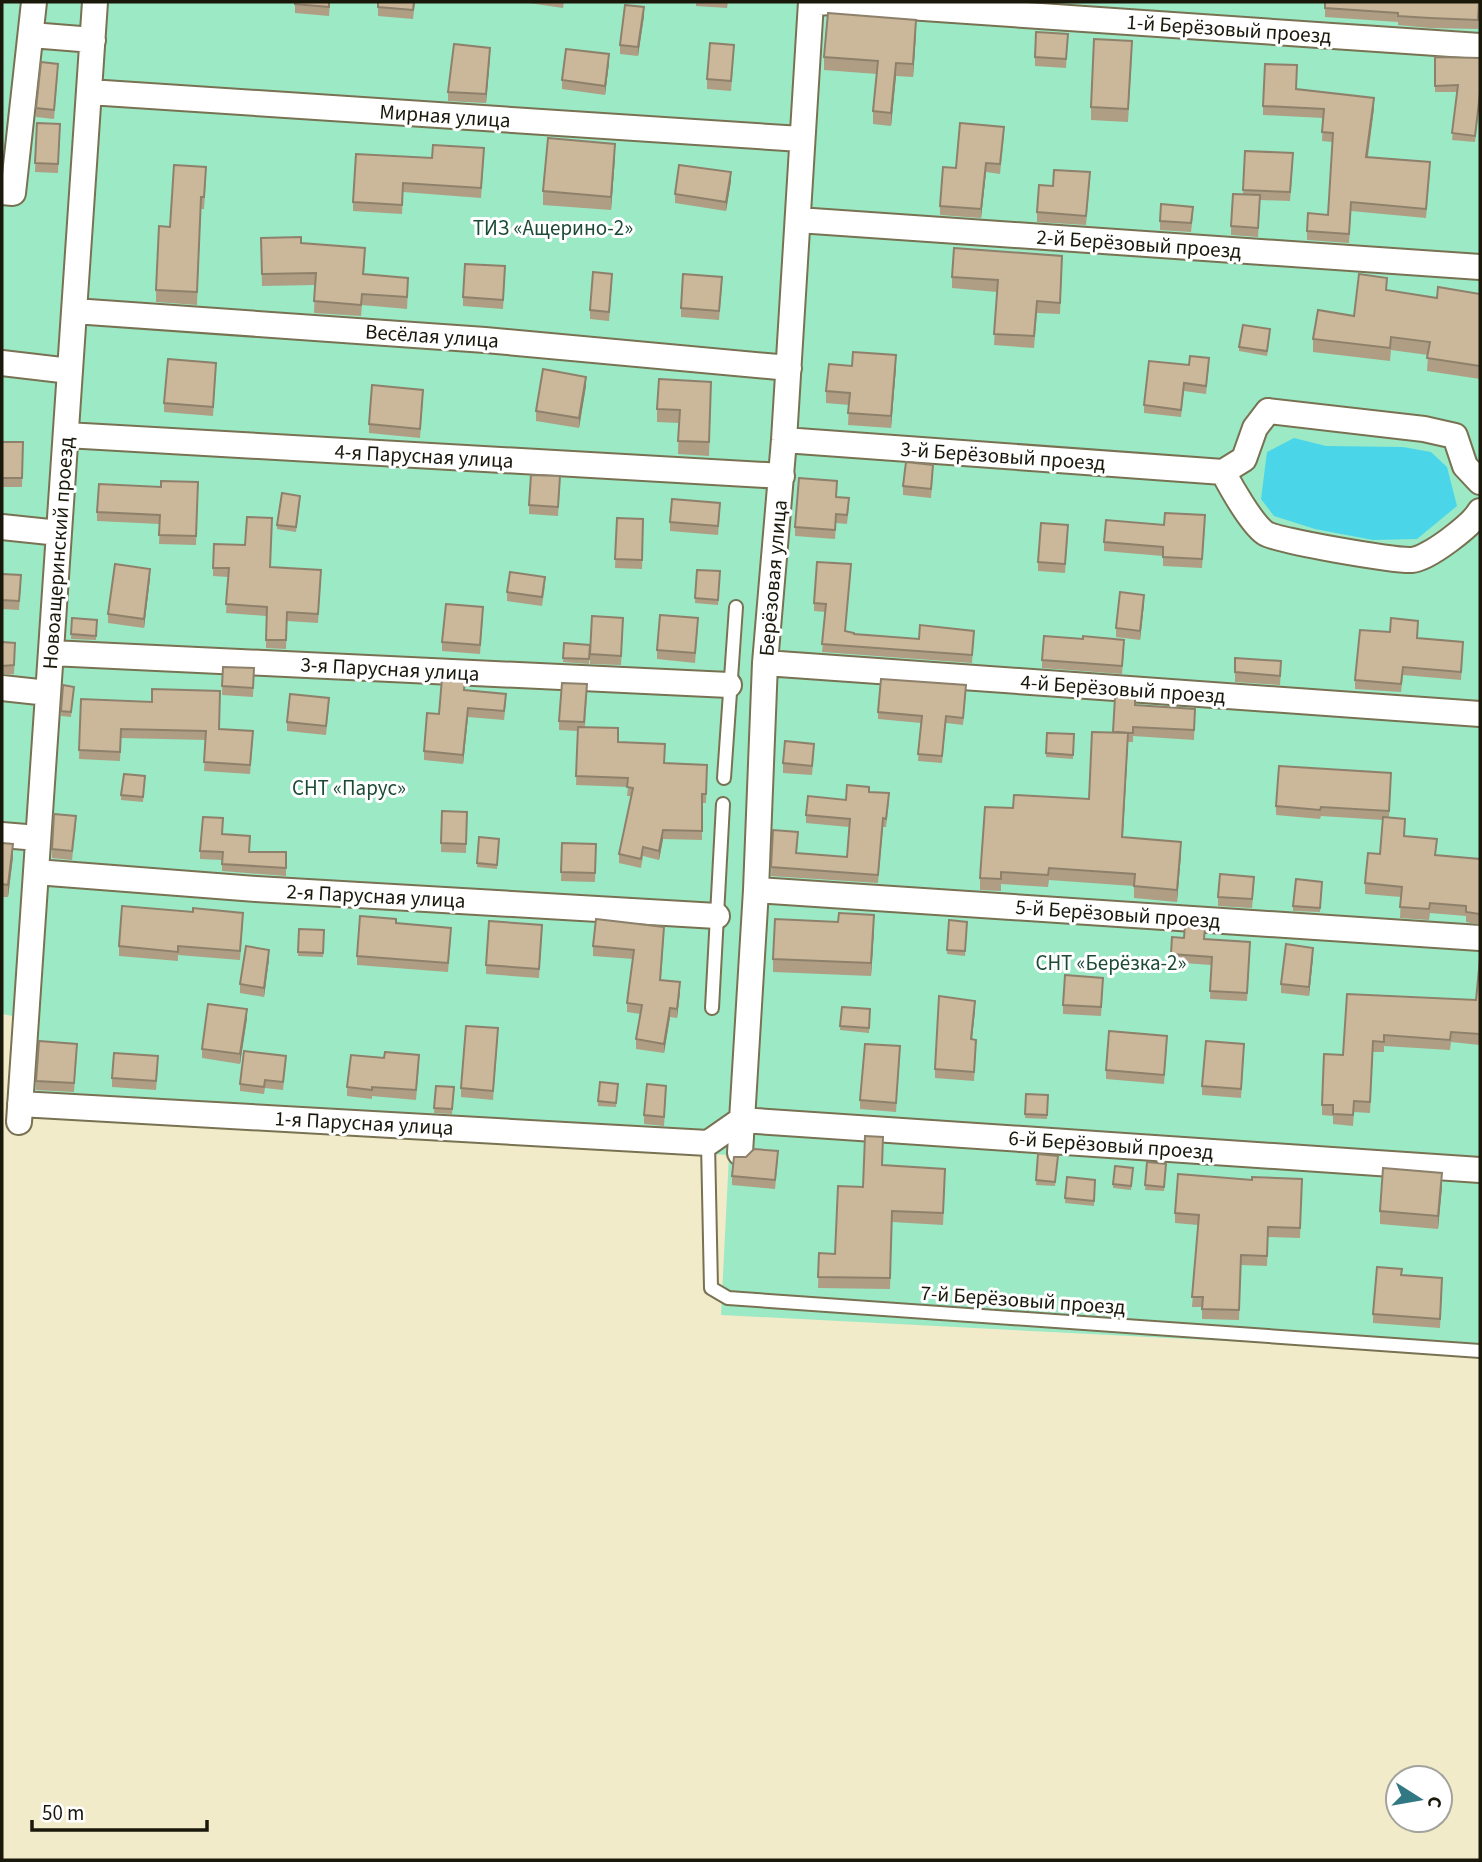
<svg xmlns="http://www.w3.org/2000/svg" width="1482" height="1862" viewBox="0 0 1482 1862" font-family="'Source Sans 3',sans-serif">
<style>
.green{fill:#9ce9c5}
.water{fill:#4ad6e8}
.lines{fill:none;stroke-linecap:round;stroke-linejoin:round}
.service-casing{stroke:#787253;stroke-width:16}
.minor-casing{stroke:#787253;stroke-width:28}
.service{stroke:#fff;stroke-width:12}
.minor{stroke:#fff;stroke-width:24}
.wall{fill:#af9e84}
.shaded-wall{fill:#8e816c}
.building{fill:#cbb89a;stroke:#8e816c;stroke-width:2}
.labels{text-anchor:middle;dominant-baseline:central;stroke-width:6;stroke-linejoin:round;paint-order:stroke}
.street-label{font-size:21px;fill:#1a180b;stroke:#fff}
.park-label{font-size:21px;fill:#1c4a37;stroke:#fff}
</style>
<rect width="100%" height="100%" fill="#f2ebc9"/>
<!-- green -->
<path class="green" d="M2 2H1480V1354L721 1315 729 1155 19 1117 24 1018 2 1014Z"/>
<!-- water -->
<path class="water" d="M1294 438 1326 446 1403 447 1431 452 1447 467 1457 506 1417 539 1373 540 1315 529 1274 516 1261 499 1267 452Z"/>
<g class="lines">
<!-- service casing -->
<g class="service-casing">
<path id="service" d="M724 778 736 607
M712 1008 723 804
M708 1143 711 1288 728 1298 1480 1351"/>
</g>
<!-- minor casing -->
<g class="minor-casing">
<path id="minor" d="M811 3 835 2 1480 46
M31 35 93 40
M89 92 801 139
M2 192 13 193 34 2
M798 220 1480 267
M74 311 485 340 789 368
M2 363 70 371
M66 435 782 476
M784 440 1223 472 1244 459 1255 428 1268 411 1424 429 1455 436 1465 466 1480 482
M1223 472C1231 487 1252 524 1265 533 1276 541 1396 561 1412 560 1428 559 1472 525 1480 511
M2 527 59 533
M51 653 729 685
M765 663 1480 714
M2 688 48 693
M2 835 38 838
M36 872 256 889 717 916
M756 890 1480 938
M20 1104 708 1143 741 1120 1480 1170
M19 1122 95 2
M740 1153 756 890 765 663 784 440 811 2"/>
</g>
<!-- service -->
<use href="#service" class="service"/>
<!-- minor -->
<use href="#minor" class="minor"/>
</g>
<!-- wall -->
<path class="wall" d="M295 2H330L329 16 295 13Z
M378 2H415L413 19 378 16Z
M529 2H564L563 8 529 3Z
M696 2H728L727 8 696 6Z
M1325 2H1480L1478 29 1430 28 1398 25V22L1325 17Z
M644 16 638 56 620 54V45Z
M916 33 913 77 896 76 891 126 873 124V111L877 74 824 70V57Z
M1068 34 1066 68 1035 66V57Z
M734 54 731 91 707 89V79Z
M1132 54 1128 122 1091 120V107Z
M490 57 486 103 448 101V92Z
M1435 57 1480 58V100L1475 142 1452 140 1457 92H1435Z
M609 63 605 95 562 89V80Z
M58 73 54 119 36 117V108Z
M1296 89 1374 108 1368 157 1430 172 1426 218 1351 211 1349 243 1307 240V231L1328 215 1332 142 1322 141 1323 118 1263 115V106Z
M37 123 60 124 58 173 35 172Z
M1004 136 1000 174 986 172 981 218 940 215V206L956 168Z
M1245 151 1293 162 1290 201 1260 200 1258 237 1231 235V226L1243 194Z
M484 157 481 198 403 192 402 214 353 211V202L432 158Z
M615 157 611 210 543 205V191Z
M206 180 204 209H201L197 305 156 302V290L170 227Z
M731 181 726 211 675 203V194Z
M1090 181 1086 225 1037 222V212L1053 186Z
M1193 216 1191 232 1160 230V221Z
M261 238 301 243 365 259 364 274 408 290 407 309 362 305 361 316 314 313 315 285 262 286Z
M1062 267 1060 314 1037 313 1034 348 994 345 997 292 952 288V277Z
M505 275 503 309 463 306V297Z
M612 283 609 321 590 319V310Z
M722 286 719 320 681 317V308Z
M1387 290 1437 298 1480 294V379L1427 371 1428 355 1391 350 1390 361 1313 352V339L1354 316Z
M1270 334 1267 356 1239 351V347Z
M1189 365 1209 366 1206 394 1184 391 1181 417 1144 413V405Z
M852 366 896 367 891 428 848 425 849 405 826 403V391Z
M216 372 213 416 164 412V403Z
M586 386 579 428 536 421V411Z
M711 395 709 456 678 454 679 423 657 422V409Z
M423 399 420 438 369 433V424Z
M2 442H23L22 487H2Z
M933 474 931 498 903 495V486Z
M198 482 196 545 159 544 160 524 97 521V512L161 487Z
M560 486 558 516 529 514V505Z
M837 497 849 507 847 524 836 523 835 539 795 536V527Z
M300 501 296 532 277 529V525Z
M720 512 718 535 670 531V522Z
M617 518 643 519 642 569 615 568Z
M1205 524 1202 568 1163 566V556L1104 551V542Z
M1068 534 1065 573 1038 571V562Z
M270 567 321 578 318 623 287 621 286 649 266 648V616L226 613 228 577 213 576V568Z
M697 570 720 571 718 605 695 603Z
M851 572 845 632 854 634 919 639 974 638 972 663 822 652 826 612 814 611V603Z
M2 574 21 584 19 610 2 609Z
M150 578 144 628 108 623V614Z
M545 586 542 606 507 601V592Z
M1144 604 1140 640 1116 637V628Z
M483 616 480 654 442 651V642Z
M72 618 97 620 96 640 71 639Z
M623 627 621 665 590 664V654Z
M698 627 695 663 657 659V650Z
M1417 638 1463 650 1461 680 1403 675 1401 692 1355 689V680Z
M2 642 15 652 14 674 2 675Z
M564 643 590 645 589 664 563 662Z
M1124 647 1122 674 1042 668V660Z
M223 667 254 668 253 697 222 695Z
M1281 670 1280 685 1235 682V672Z
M63 685 74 687 71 717 61 716Z
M465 690 506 703 504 720 468 717 463 764 424 760V751L439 714Z
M966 692 963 725 946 723 942 763 918 761 921 723 878 719V712Z
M587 693 585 727 664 763 707 765 706 803H702V840L663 839 659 860 643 856 641 868 619 863V854L631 796H627L628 787 576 785 578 731 559 730V721Z
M81 699 220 729 253 739 250 774 204 771 206 740 121 738 120 761 79 759Z
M1135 705 1195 709 1194 740 1133 736V742H1128L1123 837 1181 854 1177 902 1134 898V886L1049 880 1048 887 1001 884V891L980 890V878L1013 808 1089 799 1113 733Z
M329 707 326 735 287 731V722Z
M1047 733 1074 734 1073 759 1046 757Z
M814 753 812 775 783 773V763Z
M1391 773 1389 817 1404 837 1436 855 1480 859V925L1466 922V916L1430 913 1429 920 1400 918 1401 897 1365 894V883L1380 854 1383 820 1321 816 1320 819 1276 815V806Z
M145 776 143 802 121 800V795Z
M869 792 889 802 886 827H883L878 883 771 876 773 830 798 840 797 853 847 857 849 827 806 823V815Z
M442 811 467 812 466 853 441 852Z
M76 825 72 860 52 858V849Z
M223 834 250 852H286V876L222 871V860L200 859V851Z
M479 837 499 839 497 869 477 867Z
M2 843 13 857 8 897H2Z
M562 843 596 844 595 882 561 881Z
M1254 886 1252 908 1218 906V897Z
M1322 886 1320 912 1293 911V906Z
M949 920 967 922 965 956 947 954Z
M243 922 240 960 178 955V961L119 956V946Z
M838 922 874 929 871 976 773 972V959Z
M396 923 451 937 448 972 357 965V956Z
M299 929 324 930 323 957 298 956Z
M542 934 539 978 486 974V965Z
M664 936 661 980 680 992 677 1018 670 1017 664 1053 636 1049V1039L641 1014 627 1012V1003L633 959 593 956V946Z
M1205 939 1250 950 1247 1001 1210 999 1211 965 1171 962V954Z
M1313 957 1309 996 1281 993V984Z
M269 959 264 997 240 993V984Z
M1480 959V1045L1451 1042 1450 1050 1384 1046V1052H1373L1370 1113 1354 1112 1353 1126 1333 1124V1116L1322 1115V1105L1343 1055 1347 994 1476 1000Z
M1103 987 1101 1016 1063 1014V1005Z
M842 1007 870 1009 869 1033 840 1030Z
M975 1010 972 1039 976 1049 974 1081 935 1078V1069Z
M247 1018 240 1064 202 1058V1049Z
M498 1037 493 1100 461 1097V1088Z
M1167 1045 1164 1084 1106 1079V1070Z
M77 1053 74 1092 36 1090V1081Z
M1244 1053 1241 1098 1202 1095V1086Z
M900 1055 896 1112 860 1109V1100Z
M384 1058 419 1065 416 1100 372 1096V1099L347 1096V1087Z
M286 1063 283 1090 265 1088 264 1094 240 1091V1084Z
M158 1066 156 1090 112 1087V1078Z
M618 1084 616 1107 598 1106V1101Z
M436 1086 454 1087 452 1114 434 1113Z
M1026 1094 1048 1095 1047 1119 1025 1118Z
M666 1095 664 1126 644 1124V1115Z
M1038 1154 1058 1156 1055 1186 1036 1185Z
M778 1160 775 1189 732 1185V1176Z
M1147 1162 1166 1164 1164 1191 1145 1190Z
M882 1165 945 1180 943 1225 892 1222 890 1289 818 1288 819 1253 835 1254 863 1187Z
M1133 1172 1131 1190 1113 1188V1184Z
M1067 1177 1095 1180 1094 1206 1065 1203Z
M1302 1179 1300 1238 1268 1237 1267 1266 1241 1265 1239 1320 1202 1319V1307H1192L1198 1225 1175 1223V1213L1252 1180Z
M1442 1187 1438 1229 1380 1224V1211Z
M1402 1275 1442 1287 1440 1328 1373 1323V1314Z"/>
<!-- shaded-wall -->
<path class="shaded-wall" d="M644 7V16L638 56V47Z
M916 20V33L913 77V64Z
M490 48V57L486 103V94Z
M609 54V63L605 95V86Z
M896 63V76L891 126V113Z
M1374 98V108L1366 166V157Z
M615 144V157L611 210V197Z
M986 163V172L981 218V209Z
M731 172V181L726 211V202Z
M896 355V367L891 428V416Z
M586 377V386L579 428V418Z
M150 569V578L144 628V619Z
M1144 595V604L1140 640V631Z
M468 708V717L463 764V755Z
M1128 733V745L1122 849V837Z
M663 830V839L659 860V851Z
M1181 842V854L1177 902V890Z
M13 844V857L8 897V885Z
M874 915V929L871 976V963Z
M1313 948V957L1309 996V987Z
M269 950V959L264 997V988Z
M680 982V992L677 1018V1009Z
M975 1001V1010L971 1048V1039Z
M670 1008V1017L664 1053V1044Z
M247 1009V1018L240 1064V1054Z
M1442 1173V1187L1438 1229V1216Z"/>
<!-- building -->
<path class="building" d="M295 2H329V7L295 4Z
M378 2H414L413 10 378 7Z
M1325 2H1479L1478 20 1430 18 1398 16V13L1325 8Z
M625 5 644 7 638 47 620 45Z
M828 13 916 20 913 64 896 63 891 113 873 111 878 61 824 57Z
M1036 32 1068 34 1066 59 1035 57Z
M1094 39 1132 41 1128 109 1091 107Z
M710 43 734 45 731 81 707 79Z
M454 44 490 48 486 94 448 92Z
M566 49 609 54 605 86 562 80Z
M1435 57 1480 58V93L1475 136 1452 133 1458 85 1435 86Z
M41 62 58 64 54 110 36 108Z
M1265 64 1297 65 1296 89 1374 98 1366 157 1430 162 1426 209 1351 202 1349 234 1307 231 1308 213 1328 215 1333 133 1322 132 1324 109 1263 106Z
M37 123 60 124 58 164 35 163Z
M960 123 1004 127 1000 164 986 163 981 209 940 206 943 167 956 168Z
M548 138 615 144 611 197 543 191Z
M433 145 484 148 481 188 403 183 402 205 353 202 356 154 432 158Z
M1245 151 1293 153 1290 192 1243 190Z
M174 165 206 167 204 197H201L197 292 156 290 159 226 170 227Z
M679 165 731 172 726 202 675 194Z
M1054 170 1090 172 1086 216 1037 212 1039 185 1053 186Z
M1233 194 1260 195 1258 228 1231 226Z
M1161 204 1193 207 1191 223 1160 221Z
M301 237V243L365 248 363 274 408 278 407 297 362 294 361 305 314 301 316 273 262 274 261 238Z
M954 248 1062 256 1060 303 1037 301 1034 336 994 334 998 280 952 277Z
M465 264 505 266 503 300 463 297Z
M593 272 612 274 609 312 590 310Z
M683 274 722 277 719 311 681 308Z
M1359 274 1387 278 1386 290 1437 298 1438 287 1480 294V366L1427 358 1430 342 1391 337 1390 348 1313 339 1318 310 1354 316Z
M1243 325 1270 329 1267 351 1239 347Z
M853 352 896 355 891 416 848 413 850 393 826 391 829 364 852 366Z
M1190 356 1209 358 1206 386 1184 383 1181 410 1144 405 1149 361 1189 365Z
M168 359 216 363 213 407 164 403Z
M543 369 586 377 579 418 536 411Z
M659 379 711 382 709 442 678 441 680 410 657 409Z
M372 385 423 390 420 429 369 424Z
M2 442H23L22 478H2Z
M906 462 933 465 931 489 903 486Z
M531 475 560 476 558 507 529 505Z
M799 478 837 481 836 497 849 498 847 515 836 514 835 530 795 527Z
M161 481 198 482 196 536 159 535 160 515 97 512 99 484 161 487Z
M282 493 300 496 296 527 277 525Z
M672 499 720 503 718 526 670 522Z
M1165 513 1205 515 1202 559 1163 557V547L1104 542 1106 520 1164 525Z
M247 517 272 518 270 567 321 570 318 614 287 612 286 640H266L267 607 226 604 229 568H213L214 544 245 545Z
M617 518 643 519 642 560 615 559Z
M1041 523 1068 525 1065 564 1038 562Z
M817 562 851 564 845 631 854 633V634L919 639 920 625 974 631 972 655 822 644 826 604 814 603Z
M115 564 150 569 144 619 108 614Z
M697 570 720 571 718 600 695 598Z
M510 572 545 577 542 597 507 592Z
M2 574 21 575 19 601 2 600Z
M1120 592 1144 595 1140 631 1116 628Z
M446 604 483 607 480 645 442 642Z
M660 615 698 618 695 653 657 650Z
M592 616 623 618 621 656 590 654Z
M72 618 97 620 96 636 71 634Z
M1391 618 1418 621 1417 638 1463 642 1461 672 1403 667 1401 684 1355 680 1360 630 1390 632Z
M1044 636 1083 639V636L1124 640 1122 666 1042 660Z
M2 642 15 643 14 665 2 666Z
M564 643 590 645 589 659 563 658Z
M1235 658 1281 661 1280 676 1235 672Z
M223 667 254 668 253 688 222 686Z
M442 678 465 680 464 690 506 694 504 711 468 708 463 755 424 751 427 713 439 714Z
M881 679 966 685 963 718 946 716 942 756 918 754 922 716 878 712Z
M562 683 587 684 584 722 559 721Z
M63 685 74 687 71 712 61 711Z
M152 689 220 691 219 729 253 731 250 765 204 762 206 731 121 729 120 752 79 750 81 699 152 702Z
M290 694 329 698 326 726 287 722Z
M1115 697 1135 698V705L1195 709 1194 730 1133 727V733L1113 732Z
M578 727 618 728V742L665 744 664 763 707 765 706 794H702V831L663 830 659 851 643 847 641 859 619 854 633 788 627 787 628 778 576 776Z
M1092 732 1128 733 1122 837 1181 842 1177 890 1134 886 1135 874 1049 868 1048 875 1001 872V879L980 878 985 807 1013 808 1014 795 1089 799Z
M1047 733 1074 734 1073 755 1046 753Z
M785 741 814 744 812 766 783 763Z
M1279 766 1391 773 1389 811 1321 807 1320 810 1276 806Z
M124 774 145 776 143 797 121 795Z
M847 785 869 787V792L889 793 886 819 883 818 878 875 771 867 773 830 798 832 796 853 847 857 850 819 806 815 808 796 846 800Z
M442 811 467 812 466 844 441 843Z
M54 814 76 816 72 851 52 849Z
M203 817 223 818 222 834 250 836 249 852H286V868L222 864 223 852 200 851Z
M1383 817 1405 819 1404 836 1437 839 1435 855 1480 859V914L1466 912V906L1430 903 1429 909 1400 907 1402 887 1365 883 1368 853 1380 854Z
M479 837 499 839 497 865 477 863Z
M2 843 13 844 8 885 2 884Z
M562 843 596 844 595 873 561 872Z
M1220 874 1254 877 1252 899 1218 897Z
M1296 879 1322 882 1320 908 1293 906Z
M122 906 193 912V908L243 913 240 951 178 946V952L119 946Z
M839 913 874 915 871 963 773 959 775 919 838 922Z
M360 916 396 919V923L451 928 448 963 357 956Z
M596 919 664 927 660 980 680 982 677 1009 670 1008 664 1044 636 1039 642 1005 627 1003 634 950 593 946Z
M949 920 967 922 965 951 947 950Z
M489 921 542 925 539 969 486 965Z
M1185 925 1205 927 1204 939 1250 942 1247 993 1210 991 1212 957 1171 954 1172 937 1184 938Z
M299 929 324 930 323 953 298 952Z
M1286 944 1313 948 1309 987 1281 984Z
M246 946 269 950 264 988 240 984Z
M1480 959V1034L1451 1032 1450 1040 1384 1035V1042L1373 1041 1370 1102 1354 1101 1353 1115 1333 1114V1105H1322L1324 1054 1343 1055 1347 994 1476 1000Z
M1065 975 1103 978 1101 1007 1063 1005Z
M939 996 975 1001 971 1039 976 1040 974 1072 935 1069Z
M208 1004 247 1009 240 1054 202 1049Z
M842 1007 870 1009 869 1028 840 1026Z
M466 1026 498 1028 493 1091 461 1088Z
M1109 1031 1167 1036 1164 1075 1106 1070Z
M39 1041 77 1044 74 1083 36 1081Z
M1206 1041 1244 1044 1241 1089 1202 1086Z
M865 1044 900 1046 896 1103 860 1100Z
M244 1051 286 1056 283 1082 265 1080 264 1087 240 1084Z
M385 1052 419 1055 416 1090 372 1087V1090L347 1087 351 1055 384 1058Z
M114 1053 158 1056 156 1081 112 1078Z
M600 1082 618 1084 616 1103 598 1101Z
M647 1084 666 1086 664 1117 644 1115Z
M436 1086 454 1087 452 1109 434 1108Z
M1026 1094 1048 1095 1047 1115 1025 1114Z
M865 1136 883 1137 882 1165 945 1169 943 1213 892 1211 890 1278 818 1277 819 1253 835 1254 838 1186 863 1187Z
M754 1149 778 1151 775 1180 732 1176 734 1157H746Z
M1038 1154 1058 1156 1055 1182 1036 1180Z
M1147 1162 1166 1164 1164 1187 1145 1185Z
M1115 1166 1133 1168 1131 1186 1113 1184Z
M1383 1168 1442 1173 1438 1216 1380 1211Z
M1178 1174 1252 1180V1177L1302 1179 1300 1228 1268 1227 1267 1256 1241 1255 1239 1310 1202 1309 1203 1297H1192L1199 1215 1175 1213Z
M1067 1177 1095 1180 1094 1201 1065 1198Z
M1377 1267 1402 1269 1401 1275 1442 1278 1440 1319 1373 1314Z"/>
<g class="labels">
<!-- street labels -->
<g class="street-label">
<text transform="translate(1229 29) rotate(4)">1-й Берёзовый проезд</text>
<text transform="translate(445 116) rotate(4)">Мирная улица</text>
<text transform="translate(1139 244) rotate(4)">2-й Берёзовый проезд</text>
<text transform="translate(432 336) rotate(4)">Весёлая улица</text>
<text transform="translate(424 456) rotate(3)">4-я Парусная улица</text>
<text transform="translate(1003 456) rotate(4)">3-й Берёзовый проезд</text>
<text transform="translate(58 553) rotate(-86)">Новоащеринский проезд</text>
<text transform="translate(773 578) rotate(-85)">Берёзовая улица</text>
<text transform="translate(390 669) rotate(3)">3-я Парусная улица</text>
<text transform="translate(1123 689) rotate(4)">4-й Берёзовый проезд</text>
<text transform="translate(376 896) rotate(3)">2-я Парусная улица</text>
<text transform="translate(1118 914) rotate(4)">5-й Берёзовый проезд</text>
<text transform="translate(364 1123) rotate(3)">1-я Парусная улица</text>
<text transform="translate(1111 1145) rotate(4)">6-й Берёзовый проезд</text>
<text transform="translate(1023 1300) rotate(4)">7-й Берёзовый проезд</text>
</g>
<!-- park labels -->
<g class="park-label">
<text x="553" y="228">ТИЗ «Ащерино-2»</text>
<text x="349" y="788">СНТ «Парус»</text>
<text x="1111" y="963">СНТ «Берёзка-2»</text>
</g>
</g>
<!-- border -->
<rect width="1482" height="1862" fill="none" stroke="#1a180b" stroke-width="7"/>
<!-- north arrow -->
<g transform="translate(1419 1799) rotate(101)"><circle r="33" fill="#ffffff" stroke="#a3a39d" stroke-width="2"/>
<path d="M0-5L12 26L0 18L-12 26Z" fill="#317883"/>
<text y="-10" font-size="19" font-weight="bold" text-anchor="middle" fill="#1a180b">С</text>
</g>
<!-- scale -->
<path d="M32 1820v10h175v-10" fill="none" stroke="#1a180b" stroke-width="3.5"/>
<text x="42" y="1820" font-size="21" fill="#1a180b" stroke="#ffffff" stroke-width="5" paint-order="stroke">50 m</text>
</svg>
